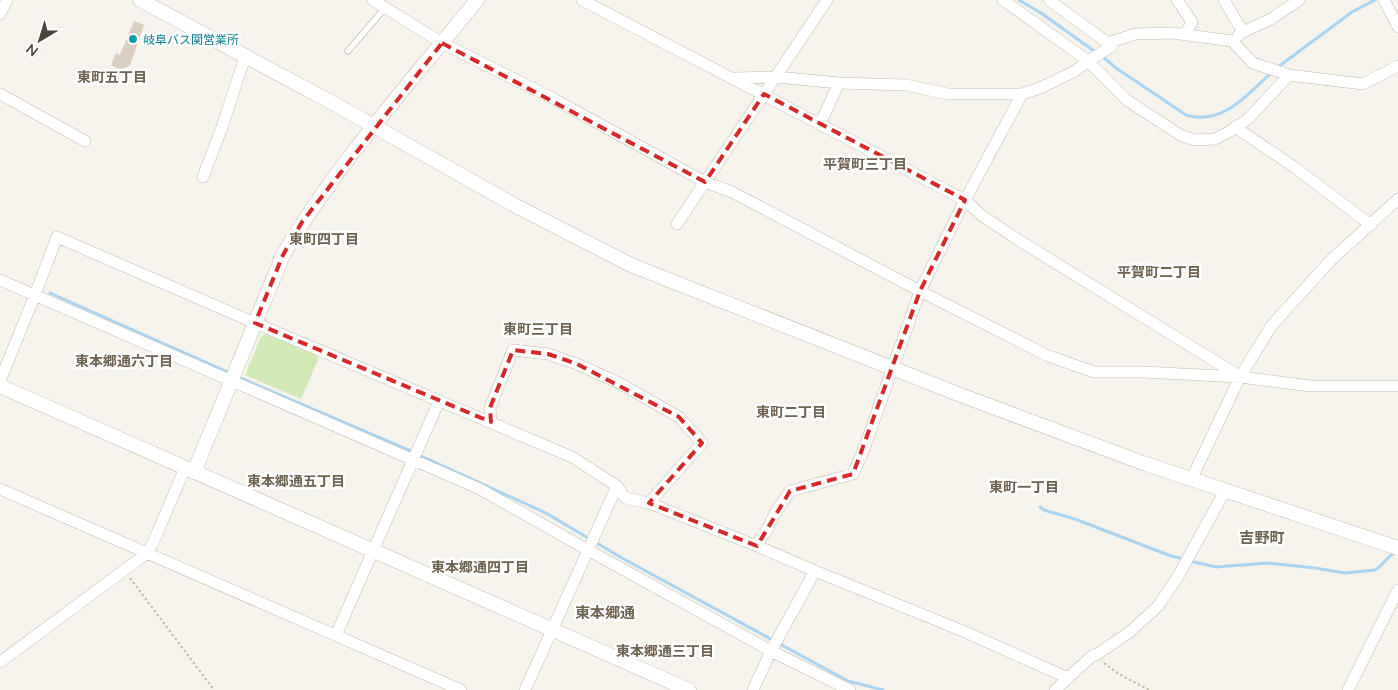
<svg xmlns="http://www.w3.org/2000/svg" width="1398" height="690" viewBox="0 0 1398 690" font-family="Mulish,'Noto Sans JP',sans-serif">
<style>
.green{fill:#d2eab5}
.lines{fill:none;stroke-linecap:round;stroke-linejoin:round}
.stream{stroke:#a9d4f2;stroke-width:3}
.building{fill:#d8cfc1}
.service-casing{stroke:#c2bbae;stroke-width:7}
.minor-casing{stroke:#c2bbae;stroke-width:12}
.tertiary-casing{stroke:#c2bbae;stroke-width:15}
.path{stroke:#c4b79f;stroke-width:2;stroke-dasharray:2.5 2.5;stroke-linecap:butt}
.service{stroke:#fff;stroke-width:5.5}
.minor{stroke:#fff;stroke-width:11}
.tertiary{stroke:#fff;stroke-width:14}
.marked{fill:none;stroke:#d62828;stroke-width:4;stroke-dasharray:10 6;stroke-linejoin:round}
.culture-dot{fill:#0f9aa8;stroke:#fff;stroke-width:2}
.labels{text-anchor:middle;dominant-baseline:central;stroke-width:5;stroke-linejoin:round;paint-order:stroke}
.culture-label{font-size:12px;fill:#0d838f;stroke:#fff;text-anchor:start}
.neighbourhood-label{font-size:14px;font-weight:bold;fill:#6e6250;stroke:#fff}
.quarter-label{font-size:15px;font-weight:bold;fill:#6e6250;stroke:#fff}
</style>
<rect width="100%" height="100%" fill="#f6f3ec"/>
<!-- green -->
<path class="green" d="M266 334 316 354 318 360 301 399 245 375 261 337Z"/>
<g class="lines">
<!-- stream -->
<path class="stream" d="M1019 0 1041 13 1097 53
M1102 56 1116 68 1186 115C1222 126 1247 95 1271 73
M1278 67 1352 12 1375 0
M50 293 230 373
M238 377 413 452
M419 455 546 513 622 558 848 681 883 690
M1040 507 1044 510 1075 519 1171 556 1184 559
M1190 561 1216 567 1268 563 1315 568 1345 573 1375 570C1383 566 1387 557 1395 552"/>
</g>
<!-- building -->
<path class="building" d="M134 21 144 25 130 65 121 70 111 65 116 53 120 55Z"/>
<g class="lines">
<!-- service casing -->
<g class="service-casing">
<path id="service" d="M348 51 385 8"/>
</g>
<!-- minor casing -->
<g class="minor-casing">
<path id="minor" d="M373 0 442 43 554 99 705 182 732 192 920 291 1046 355 1094 372H1144L1240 377 1311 386H1398
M582 0 965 200 981 215 1020 241 1239 376
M1003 0 1088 61 1128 101 1182 136 1195 140 1215 139 1232 130 1249 118 1289 75
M1177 0 1192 22 1185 35
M1224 0 1243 32 1238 36
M1384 0 1398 27
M0 14 7 0
M1243 32 1271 19 1299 0
M1108 43 1135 34 1173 33 1232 41 1253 63 1289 75 1363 84 1398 66
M736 78 776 77 839 83
M0 94 85 141
M820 124 839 83 906 85 948 94H1022L1040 88 1075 71 1088 61 1112 46 1049 0
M1235 127 1294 167 1371 225
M203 177 222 127 245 57
M677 224 827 0
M0 280 480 489 588 550 771 651 850 690
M0 381 35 295 57 237 255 323 572 457 617 486 625 498 649 503 757 546 815 571 963 631 1068 678
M491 422 490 408 513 350 548 354 577 364 619 383 679 417 702 443 649 503
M1191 480 1240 377 1272 325 1331 260 1398 199
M0 489 461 690
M757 546 759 541 767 530 774 515 790 491 853 474 864 449 920 291 965 200 1022 94
M336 635 439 401
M0 662 146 554 153 543 185 468
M525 690 617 486
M753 690 771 651 815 571
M1055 690 1093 655H1096L1131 631 1158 606 1177 578 1225 491
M1348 690 1398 590"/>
</g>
<!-- tertiary casing -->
<g class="tertiary-casing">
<path id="tertiary" d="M140 0 331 102 516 206 631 265 958 394 1143 463 1398 548
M0 386 689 690
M194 472 283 255C337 163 410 83 477 0"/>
</g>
<!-- path -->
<path class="path" d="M130 578 214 690
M1104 663 1119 674 1149 690"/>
<!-- service -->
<use href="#service" class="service"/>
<!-- minor -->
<use href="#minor" class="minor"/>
<!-- tertiary -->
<use href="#tertiary" class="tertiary"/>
</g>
<!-- marked area -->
<path class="marked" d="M442 43 705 182 764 94 965 200 920 291 853 474 790 491 757 546 649 503 702 443 679 417 577 364 548 354 513 350 490 408 491 422 255 323 283 255 302 222Z"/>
<!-- markers -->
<circle class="culture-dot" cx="133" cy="39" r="5"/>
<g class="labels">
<!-- culture labels -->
<g class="culture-label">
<text x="143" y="39">岐阜バス関営業所</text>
</g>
<!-- neighbourhood labels -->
<g class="neighbourhood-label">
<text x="112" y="77">東町五丁目</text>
<text x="865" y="164">平賀町三丁目</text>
<text x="324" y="239">東町四丁目</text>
<text x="1159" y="272">平賀町二丁目</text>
<text x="538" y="329">東町三丁目</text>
<text x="124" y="361">東本郷通六丁目</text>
<text x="791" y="412">東町二丁目</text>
<text x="296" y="481">東本郷通五丁目</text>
<text x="1024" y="487">東町一丁目</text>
<text x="480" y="567">東本郷通四丁目</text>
<text x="665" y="651">東本郷通三丁目</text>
</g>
<!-- quarter labels -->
<g class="quarter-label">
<text x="1262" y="537">吉野町</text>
<text x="605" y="612">東本郷通</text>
</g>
</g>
<!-- north arrow -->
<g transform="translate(40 40) rotate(218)" stroke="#ffffff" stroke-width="4" paint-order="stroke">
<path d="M0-4L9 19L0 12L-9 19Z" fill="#4b4439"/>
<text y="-8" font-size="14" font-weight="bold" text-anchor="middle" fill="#4b4439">N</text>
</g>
</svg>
